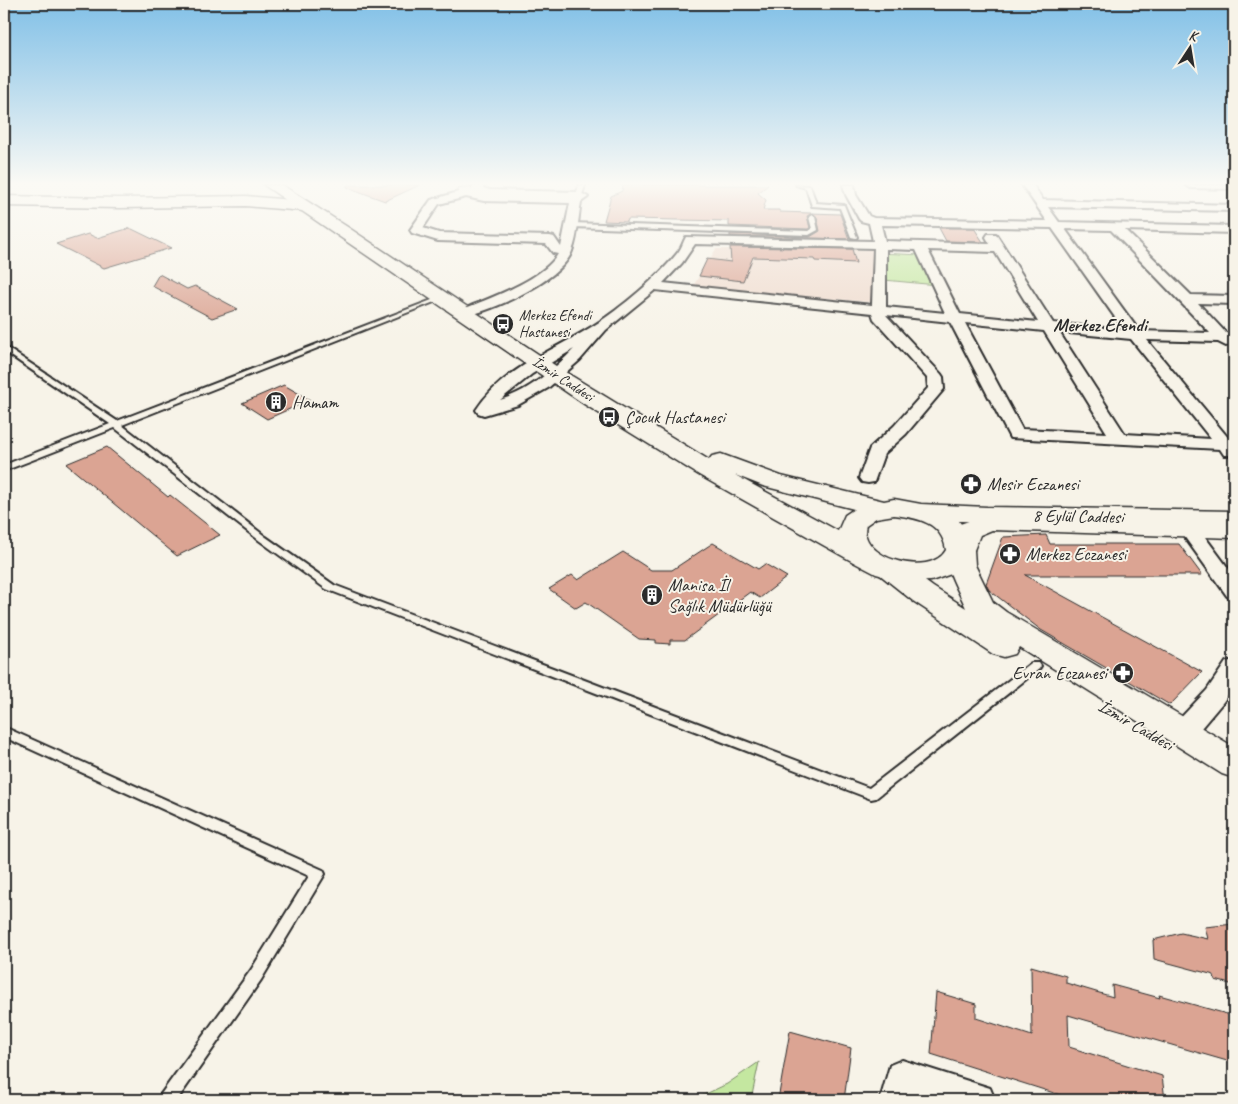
<svg xmlns="http://www.w3.org/2000/svg" width="1238" height="1104" viewBox="0 0 1238 1104" font-family="Caveat,sans-serif">
<style>
.built{fill:#efdbce}
.green{fill:#c4e7a0;stroke:#788966}
.building{fill:#dba493;stroke:#2b2b2b}
.lines{fill:none;stroke-linecap:round;stroke-linejoin:round}
.lane-casing{stroke:#2b2b2b;stroke-width:4}
.street-casing{stroke:#2b2b2b;stroke-width:4}
.secondary-casing{stroke:#2b2b2b;stroke-width:3}
.primary-casing{stroke:#2b2b2b;stroke-width:3}
.lane{fill:#f7f3e8;fill-rule:evenodd}
.street{fill:#f7f3e8;fill-rule:evenodd}
.secondary{fill:#f7f3e8;fill-rule:evenodd}
.primary{fill:#f7f3e8;fill-rule:evenodd}
.labels{text-anchor:middle;dominant-baseline:central;stroke-width:4;stroke-linejoin:round;paint-order:stroke}
.far-poi-label{font-size:15px;fill:#2b2b2b;stroke:#f7f3e8;text-anchor:start}
.far-street-label{font-size:15px;fill:#2b2b2b;stroke:#f7f3e8}
.poi-label{font-size:18px;fill:#2b2b2b;stroke:#f7f3e8;text-anchor:start}
.street-label{font-size:18px;fill:#2b2b2b;stroke:#f7f3e8}
.far-district-label{font-size:19px;font-weight:bold;fill:#2b2b2b;stroke:#f7f3e8}
</style>
<rect width="100%" height="100%" fill="#f7f3e8"/>
<filter id="ink" filterUnits="userSpaceOnUse"><feTurbulence type="fractalNoise" baseFrequency=".02" numOctaves="2"/><feDisplacementMap in="SourceGraphic" scale="10" xChannelSelector="R" yChannelSelector="G"/><feConvolveMatrix kernelMatrix="1 2 1 2 8 2 1 2 1" color-interpolation-filters="sRGB"/></filter>
<g filter="url(#ink)">
<!-- built -->
<path class="built" d="M716 249 873 250 880 303 693 286Z"/>
<!-- green -->
<path class="green" d="M879 253 922 255 937 285 884 280Z
M759 1062 751 1100H693L727 1084Z"/>
<!-- building -->
<path class="building" d="M347 185H420L385 201 347 187Z
M623 185H768L758 193 766 200 763 210H779L780 212 840 214 849 239 730 236V234L810 237 820 231 817 217 813 213 807 216 810 228 808 229 729 226V221L628 219 627 222 604 221 611 196 622 191Z
M130 228 171 248 104 268 56 244 88 234 97 238Z
M939 228H974L983 242 946 241Z
M730 247 852 249 856 263 815 261 814 259 753 257 743 281 699 276 707 259 731 262Z
M159 274 187 289 195 286 238 309 212 318 152 286Z
M284 385 310 400 267 419 242 403Z
M107 447 168 497 170 495 220 535 177 556 66 464Z
M1046 535 1050 544H1179L1202 575H1025L1202 672 1170 705 1041 630 989 590 986 584 1003 537Z
M713 543 758 569 765 564 787 577 760 598 750 592 685 640H670V644L656 643V640L639 639 586 602 576 608 549 589 572 575 578 580 623 552 651 570H672Z
M1234 924V985L1215 980 1214 975 1154 959 1153 940 1181 933 1208 939 1205 927Z
M1031 966 1066 976V983L1113 997 1112 985 1160 998 1159 995 1234 1016V1063L1068 1015 1069 1047 1162 1076 1165 1100H1076L931 1054 936 992 976 1004V1018L1032 1036Z
M790 1031 851 1048 844 1100H778Z"/>
<g class="lines">
<!-- lane casing -->
<g class="lane-casing">
<path id="lane" d="M579 185H585L582 195 579 197 576 195Z
M796 185 810 186 816 203 844 205 857 237 856 238 851 237 840 208 812 206 806 188Z
M812 215 815 217 818 230 809 235 572 227 569 225 572 223 808 231 812 229 809 217Z
M437 298 442 299 122 425 266 537 334 585 869 788 1031 663H1039L1041 666 1039 669 876 798 871 799 326 589 260 541 115 428 4 471V465L110 424 4 351V346L117 421Z
M4 727 323 870 325 874 261 980 177 1100H159L161 1094 251 970 309 876 4 737Z"/>
</g>
<!-- street casing -->
<g class="street-casing">
<path id="street" d="M473 185H484L483 188 490 190 579 192 588 197 581 202C578 218 578 236 572 251 563 278 499 308 473 314L466 310 468 307C495 296 543 279 558 254L553 253 546 244 438 241 412 233 410 230 431 200 458 192 459 189 472 188ZM466 197 484 201 570 203 561 247 554 237 550 236 439 233 423 228 439 204Z
M843 185H854L856 195 869 216 874 218 1047 221 1022 185H1033L1043 200 1234 205V211L1048 207 1059 222 1234 226V233L1125 230 1191 295 1234 296V304L1198 303 1226 333 1234 334V342L1226 346 1218 342 1147 340 1230 440H1234V455H1224L1220 449 1010 438 950 322 886 315 941 374 943 377 944 389 906 434 884 454 874 482 868 483 862 482 859 478 870 448 894 426 928 388 927 378 874 319 872 313 655 290 606 330 580 360 548 388 518 405 484 415 478 413 476 410C504 368 551 352 593 326 620 309 660 276 679 251 682 247 683 242 686 237L873 241 869 223 861 221 859 219 846 195ZM881 225 1052 228 1124 330 1053 323 996 234H988L986 237 990 244 885 241ZM1065 229 1111 230 1210 333 1139 331ZM695 244 874 248 872 305 663 283 682 263ZM886 249 916 250 945 313 886 307ZM928 250 995 252 1038 322 960 314ZM965 323 1044 331 1107 433 1022 429ZM1059 332 1131 339 1211 439 1125 434ZM574 349C553 370 529 391 500 400L532 374Z
M1186 185H1234V189L1191 188Z
M1181 512 1188 514 1234 576V598L1227 596 1171 518 1174 514Z
M1234 660V686L1223 702 1191 740 1182 743 1173 740 1170 733 1173 726 1207 690 1226 662Z
M902 1060 990 1088 995 1100H924L914 1097V1100H880L890 1065Z"/>
</g>
<!-- secondary casing -->
<g class="secondary-casing">
<path id="secondary" d="M4 196 120 198 246 196 304 201 309 203 312 206 309 209 304 211 246 206 120 208 4 206Z
M989 514 1234 522V538L992 530 980 535 974 550 975 565 993 602 1006 612 1234 747V778L1222 774 1019 647 1015 654 1004 657 993 654 913 601 879 574 875 568 879 562 889 559 899 562 933 587 966 608C951 574 936 559 960 524Z"/>
</g>
<!-- primary casing -->
<g class="primary-casing">
<path id="primary" d="M264 185H282L349 228 562 370 709 460 712 456 721 454 781 476 884 501 894 499 921 504 987 507 1234 511V527L959 521 970 537 974 550 960 571 931 581 907 582 876 574 855 563 699 475 584 404ZM735 475 763 486 854 509 845 515 838 531ZM894 515C918 518 942 522 946 550 930 579 857 558 866 525L876 518Z"/>
</g>
<!-- lane -->
<use href="#lane" class="lane"/>
<!-- street -->
<use href="#street" class="street"/>
<!-- secondary -->
<use href="#secondary" class="secondary"/>
<!-- primary -->
<use href="#primary" class="primary"/>
</g>
</g>
<!-- sky -->
<linearGradient id="sky" x2="0" y2="1"><stop stop-color="#81c0e7"/><stop offset="0.54" stop-color="#fbfaf5"/><stop offset="1" stop-color="#fbfaf5" stop-opacity="0"/></linearGradient>
<rect width="1238" height="340" fill="url(#sky)"/>
<!-- icons -->
<defs>
<g id="bus-disc" transform="scale(1.125)"><circle r="9.5" fill="#2b2b2b" stroke="#f7f3e8"/><path d="M-5-6H5V4H4V6H2V4H-2V6H-4V4H-5ZM-3.5-4V0h7V-4ZM-3.5 1.2v1.5H-2V1.2ZM2 1.2v1.5H3.5V1.2Z" fill="#fff"/></g>
<g id="building-disc" transform="scale(1.125)"><circle r="9.5" fill="#2b2b2b" stroke="#f7f3e8"/><path d="M-4-6H4V6H1V3H-1V6H-4ZM-2.5-4.3h1.7v1.8h-1.7ZM.8-4.3h1.7v1.8H.8ZM-2.5-1h1.7V.8h-1.7ZM.8-1h1.7V.8H.8Z" fill="#fff"/></g>
<g id="pharmacy-disc" transform="scale(1.125)"><circle r="9.5" fill="#2b2b2b" stroke="#f7f3e8"/><path d="M-2-6h4v4h4v4h-4v4h-4v-4h-4v-4h4Z" fill="#fff"/></g>
</defs>
<g fill-rule="evenodd">
<use href="#bus-disc" x="503" y="324"/>
<use href="#building-disc" x="276" y="402"/>
<use href="#bus-disc" x="609" y="417"/>
<use href="#pharmacy-disc" x="971" y="484"/>
<use href="#pharmacy-disc" x="1010" y="554"/>
<use href="#building-disc" x="652" y="595"/>
<use href="#pharmacy-disc" x="1123" y="673"/>
</g>
<g class="labels">
<!-- far-poi labels -->
<g class="far-poi-label">
<text x="519" y="315">Merkez Efendi<tspan x="519" dy="17">Hastanesi</tspan></text>
</g>
<!-- far-street labels -->
<g class="far-street-label">
<text transform="translate(563 379) rotate(33)">İzmir Caddesi</text>
</g>
<!-- poi labels -->
<g class="poi-label">
<text x="292" y="402">Hamam</text>
<text x="625" y="417">Çocuk Hastanesi</text>
<text x="987" y="484">Mesir Eczanesi</text>
<text x="1026" y="554">Merkez Eczanesi</text>
<text x="668" y="585">Manisa İl<tspan x="668" dy="21">Sağlık Müdürlüğü</tspan></text>
<text x="1107" y="673" text-anchor="end">Evran Eczanesi</text>
</g>
<!-- street labels -->
<g class="street-label">
<text transform="translate(1078 516) rotate(1)">8 Eylül Caddesi</text>
<text transform="translate(1136 725) rotate(30)">İzmir Caddesi</text>
</g>
<!-- far-district labels -->
<g class="far-district-label">
<text x="1100" y="325">Merkez Efendi</text>
</g>
</g>
<!-- margin -->
<rect width="1238" height="1104" fill="none" stroke="#f7f3e8" stroke-width="20"/>
<rect x="10" y="10" width="1218" height="1084" fill="none" stroke="#2b2b2b" stroke-width="2" filter="url(#ink)"/>
<!-- north arrow -->
<g transform="translate(1190 48) rotate(12)" stroke="#f7f3e8" stroke-width="4" paint-order="stroke">
<path d="M0-4L9 19L0 12L-9 19Z" fill="#2b2b2b"/>
<text y="-8" font-size="14" font-weight="bold" text-anchor="middle" fill="#2b2b2b">K</text>
</g>
</svg>
